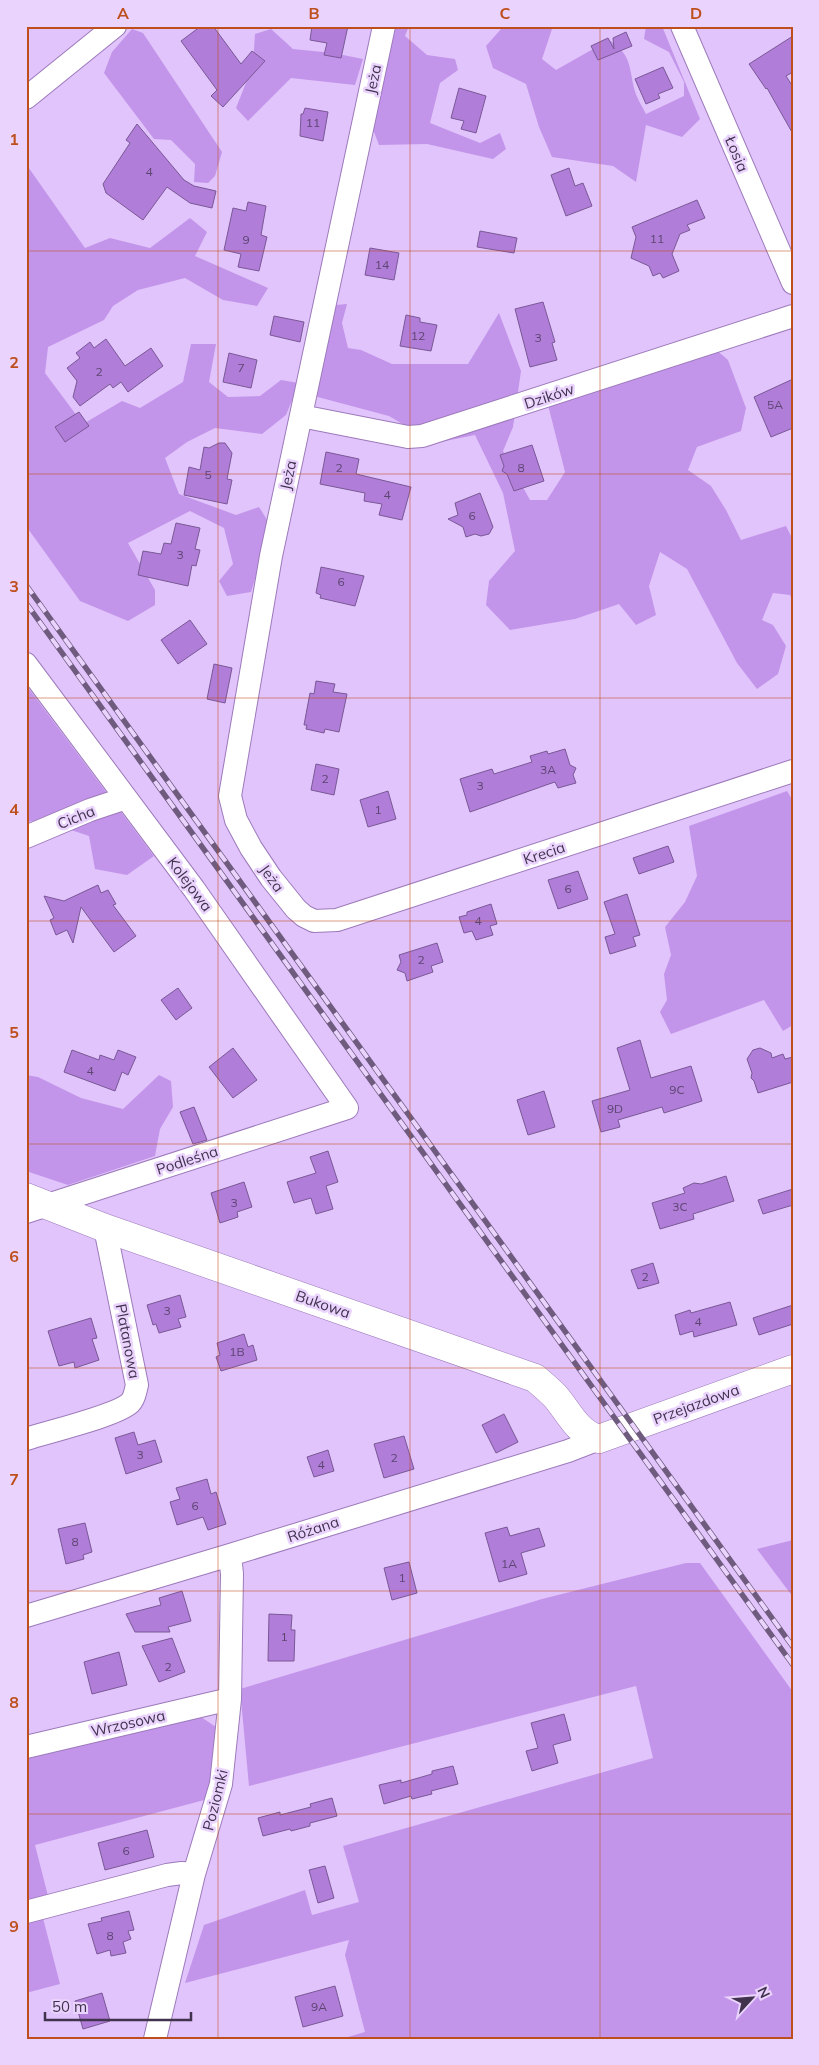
<svg xmlns="http://www.w3.org/2000/svg" width="819" height="2065" viewBox="0 0 819 2065" font-family="Mulish,sans-serif">
<style>
.green{fill:#c395ea}
.building{fill:#b07dd9;stroke:#7a5896}
.lines{fill:none;stroke-linecap:round;stroke-linejoin:round}
.street-casing{stroke:#9d7abb;stroke-width:24}
.secondary-casing{stroke:#9d7abb;stroke-width:29}
.street{stroke:#fff;stroke-width:22}
.secondary{stroke:#fff;stroke-width:28}
.rail-casing{stroke:#6e5b7e;stroke-width:5.5}
.rail{stroke:#ead4fe;stroke-width:4;stroke-dasharray:11;stroke-linecap:butt}
.grid{fill:none;stroke:#be4f1c;stroke-width:1;stroke-opacity:0.55}
.labels{text-anchor:middle;dominant-baseline:central;stroke-width:5;stroke-linejoin:round;paint-order:stroke}
.number-label{font-size:12px;fill:#5d4571}
.street-label{font-size:15px;fill:#41324e;stroke:#ead4fe}
.neatline{fill:none;stroke:#be4f1c;stroke-width:2}
.grid-label{font-size:16px;text-anchor:middle;font-weight:bold;fill:#be4f1c}
</style>
<rect width="100%" height="100%" fill="#e1c4fb"/>
<!-- green -->
<path class="green" d="M394 26H409L405 36 427 55 455 59 458 70 440 83 430 123 480 143 500 133 506 149 493 159 427 144 379 145 372 127Z
M500 26H553L542 59 556 70 609 40C631 54 629 66 634 88 636 97 642 106 646 114L684 96V82L669 52 644 39 646 26H662L700 119 682 137 646 125 636 182 613 166 552 157 539 127 526 84 493 68 486 46 501 29Z
M132 29 143 33 222 152 215 176 208 183 194 182 195 164 171 140 154 139 104 73 112 52Z
M271 29 293 49 333 53 363 59 355 85 291 78 248 121 236 108 253 65 255 34Z
M26 164 85 248 110 238 150 248 190 218 207 232 195 256 268 288 257 306 223 300 185 278 138 290 113 306 104 320 48 347 45 373 83 424 122 401 140 408 183 382 191 344H216L209 382 228 397 260 396 281 380 299 383 286 415 262 434 215 428 187 442 165 458 179 494 236 515 259 507 271 526 251 592 227 596 219 581 233 564 224 528 190 511 128 543 155 590V605L128 621 80 601 26 526Z
M347 304 342 323 348 348 361 350 392 364H468L499 313 521 371 513 427 503 451 530 500H547L565 472 548 405 714 348 728 360 746 408 741 431 697 447 688 470 711 486 726 510 741 540 786 526 793 540V603L790 595 773 593 762 620 773 625 786 646 778 674 757 689 737 663 687 569 660 552 649 586 656 615 636 625 619 604 575 619 510 630 486 605 489 581 515 551 503 493 475 435 435 443 389 416 314 396 336 305Z
M26 685 154 856 127 875 95 869 89 836 41 820 26 822Z
M787 791 793 801V1025L783 1031 764 1000 671 1034 660 1012 667 1000 664 974 671 955 665 927 685 902 697 876 689 826Z
M26 1075 38 1077 81 1098 123 1109 159 1075 171 1081 173 1107 160 1129 155 1156 68 1185 26 1171Z
M793 1540V1597L757 1549Z
M686 1563H700L793 1692V2039H341L365 2032 345 1955 349 1940 185 1983 204 1925 305 1890 312 1915 359 1902 343 1846 653 1758 636 1686 249 1786 240 1689 542 1599Z
M201 1717 216 1727 214 1764 208 1799 35 1845 48 1896 26 1902V1759Z
M43 1918 60 1984 26 1993V1922Z"/>
<!-- building -->
<path class="building" d="M201 26H213L241 64 252 51 265 61 223 107 211 96 217 90 181 41Z
M312 26H348L341 58 324 55 327 43 310 40Z
M626 32 632 46 598 60 591 46 608 38 614 49 613 38Z
M793 36V72L786 76 793 87V134L767 88 766 89 749 64Z
M663 67 673 88 658 94 660 98 646 104 635 79Z
M459 88 486 96 476 133 461 129 464 121 451 118Z
M305 108 328 112 323 141 300 136 301 114H303Z
M137 124 184 180 194 186 216 191 212 208 190 203 167 187 143 220 106 193 103 184 130 143 126 140Z
M569 168 575 186 583 183 592 206 566 216 551 175Z
M697 200 705 218 687 225 690 230 680 234 672 254 679 271 663 278 660 273 653 276 649 266 631 258 636 237 632 227Z
M248 202 266 206 261 235 267 237 259 271 238 267 241 254 224 250 233 208 246 211Z
M480 231 517 238 514 253 477 247Z
M370 248 399 253 394 280 365 275Z
M543 302 555 342 552 343 557 360 530 367 515 309Z
M406 315 420 318V322L437 325 431 351 400 346Z
M274 316 304 322 300 342 270 335Z
M106 339 125 366 151 348 163 366 128 392 121 382 113 388 110 384 80 406 73 397 77 381 67 368 80 358 76 353 90 342 94 348Z
M229 353 257 360 251 388 223 382Z
M793 379V428L771 437 754 397Z
M79 412 89 426 65 442 55 427Z
M219 443H225L232 453 227 479 232 480 227 504 184 495 189 467 200 470 204 447 209 448Z
M532 445 544 481 514 491 507 474 502 471 504 466 500 455Z
M326 452 359 459 356 474 411 487 402 520 379 515 382 504 364 501 365 493 320 484Z
M480 493 493 527 489 534 481 536 475 534 466 537 463 527 448 519 458 515 455 503Z
M176 523 200 528 195 549 200 550 196 566 192 565 188 586 138 575 143 551 161 554 164 543 171 544Z
M321 567 364 576 355 606 320 598 321 595 316 593Z
M190 620 207 644 178 664 161 640Z
M214 664 232 668 225 703 207 699Z
M316 681 335 684 333 692 347 694 339 732 325 729 324 733 306 729 307 725H304L310 693 314 694Z
M565 749 570 765 576 768 573 775 576 783 558 788 555 782 549 784 470 812 460 779 492 769 494 774 532 762 530 756 547 751 548 754Z
M316 764 339 769 334 795 311 790Z
M388 791 396 819 368 827 360 800Z
M668 846 674 862 639 874 633 858Z
M578 871 588 899 558 909 548 880Z
M98 885 101 893 108 890 116 904 113 905 136 936 114 952 81 907 73 943 67 930 56 935 50 920 54 918 44 896 64 901Z
M627 894 640 935 633 937 636 946 610 954 605 937 615 934 604 902Z
M491 904 497 924 490 926 493 935 476 940 472 931 464 933 459 917 467 915V912Z
M437 943 443 962 431 966 433 972 407 981 405 973 397 970 401 962 399 955Z
M178 988 192 1008 176 1020 161 1000Z
M640 1040 651 1078 691 1066 702 1101 664 1113 662 1107 618 1120 620 1127 601 1132 592 1101 630 1090 617 1048Z
M233 1048 257 1080 233 1098 209 1067Z
M760 1048 771 1053 772 1058 783 1054 785 1059 793 1057V1082L758 1093 754 1081 751 1078 752 1073 747 1059 753 1050Z
M72 1050 99 1060 100 1055 114 1060 118 1050 136 1057 128 1075 122 1072 115 1091 64 1072Z
M544 1091 555 1127 528 1135 517 1100Z
M194 1107 207 1140 193 1144 180 1112Z
M328 1151 338 1182 326 1186 333 1209 316 1214 311 1198 294 1203 287 1182 316 1173 310 1157Z
M726 1176 734 1201 693 1214 694 1219 660 1229 652 1203 685 1193 683 1188 694 1183 701 1184Z
M244 1182 252 1207 237 1212 238 1217 220 1223 211 1193Z
M793 1189V1205L763 1214 758 1200Z
M653 1263 659 1283 638 1289 631 1270Z
M180 1295 186 1317 178 1319 181 1327 159 1333 156 1324 153 1325 147 1305Z
M730 1302 737 1325 694 1337 693 1331 680 1335 675 1315 690 1310 691 1313Z
M793 1305V1324L759 1335 753 1318Z
M91 1318 97 1338 92 1339 99 1360 75 1368 74 1362 59 1366 48 1331Z
M244 1334 248 1347 253 1345 257 1360 221 1371 216 1357 220 1355 217 1343Z
M504 1414 518 1442 496 1453 482 1425Z
M134 1432 138 1445 155 1440 162 1462 126 1474 115 1438Z
M404 1436 414 1469 384 1478 374 1444Z
M328 1450 334 1471 314 1477 307 1457Z
M207 1479 211 1494 216 1492 226 1524 208 1530 203 1517 177 1525 170 1502 180 1499 176 1488Z
M85 1523 92 1552 83 1555 84 1559 66 1564 58 1529Z
M507 1527 510 1536 539 1528 545 1546 521 1553 527 1574 499 1582 485 1533Z
M409 1562 417 1593 392 1600 384 1568Z
M182 1591 191 1621 168 1627 170 1632H135L126 1614 161 1605 159 1598Z
M269 1614 292 1615 291 1630H295L294 1661H268Z
M172 1638 185 1672 159 1682 142 1646Z
M119 1652 127 1685 92 1694 84 1662Z
M564 1714 571 1740 553 1745 558 1763 532 1771 526 1751 538 1748 531 1723Z
M453 1766 458 1784 431 1791 432 1794 412 1799 411 1796 384 1804 379 1785 401 1780V1783L432 1774V1771Z
M332 1798 337 1816 310 1823V1826L291 1831 290 1829 263 1836 258 1818 280 1812V1815L311 1807 310 1804Z
M147 1830 154 1857 105 1870 98 1843Z
M325 1866 334 1898 318 1903 309 1870Z
M129 1911 134 1930 128 1931 131 1939 123 1942 126 1953 111 1956 110 1950 97 1954 88 1924 102 1921 101 1918Z
M335 1986 343 2016 303 2027 295 1997Z
M102 1993 110 2021 83 2029 75 2001Z"/>
<g class="lines">
<!-- street casing -->
<g class="street-casing">
<path id="street" d="M384 26 271 556 230 796 236 820 251 848 271 878 296 909 304 916 314 921 337 920 793 771
M682 26 793 283
M26 98 115 26
M301 416 408 437 422 436 793 316
M26 664 194 889 347 1108 26 1212
M26 837 90 810 126 798
M26 1439C47 1432 116 1416 130 1403 135 1398 135 1392 137 1385L105 1228
M26 1616 230 1555 568 1451 599 1439
M26 1747 230 1699
M26 1912 167 1875 182 1873 194 1874
M155 2039 194 1874 221 1784 230 1699 232 1574 230 1555"/>
</g>
<!-- secondary casing -->
<g class="secondary-casing">
<path id="secondary" d="M26 1197 105 1228 535 1378C542 1384 549 1390 555 1396 569 1412 577 1433 599 1439L793 1369"/>
</g>
<!-- street -->
<use href="#street" class="street"/>
<!-- secondary -->
<use href="#secondary" class="secondary"/>
<!-- rail casing -->
<g class="rail-casing">
<path id="rail" d="M26 585 793 1647
M26 603 793 1665"/>
</g>
<!-- rail -->
<use href="#rail" class="rail"/>
</g>
<!-- grid -->
<path class="grid" d="M218 26V2039M410 26V2039M600 26V2039M26 251H793M26 474H793M26 698H793M26 921H793M26 1144H793M26 1368H793M26 1591H793M26 1814H793"/>
<g class="labels">
<!-- number labels -->
<g class="number-label">
<text x="313" y="122">11</text>
<text x="149" y="171">4</text>
<text x="657" y="238">11</text>
<text x="246" y="239">9</text>
<text x="382" y="264">14</text>
<text x="418" y="335">12</text>
<text x="538" y="337">3</text>
<text x="241" y="367">7</text>
<text x="99" y="371">2</text>
<text x="775" y="404">5A</text>
<text x="339" y="467">2</text>
<text x="521" y="467">8</text>
<text x="208" y="474">5</text>
<text x="387" y="494">4</text>
<text x="472" y="515">6</text>
<text x="180" y="554">3</text>
<text x="341" y="581">6</text>
<text x="548" y="769">3A</text>
<text x="325" y="778">2</text>
<text x="480" y="785">3</text>
<text x="378" y="809">1</text>
<text x="568" y="888">6</text>
<text x="478" y="920">4</text>
<text x="421" y="959">2</text>
<text x="90" y="1070">4</text>
<text x="677" y="1089">9C</text>
<text x="615" y="1108">9D</text>
<text x="234" y="1202">3</text>
<text x="680" y="1206">3C</text>
<text x="645" y="1276">2</text>
<text x="167" y="1310">3</text>
<text x="698" y="1321">4</text>
<text x="237" y="1351">1B</text>
<text x="140" y="1454">3</text>
<text x="394" y="1457">2</text>
<text x="321" y="1464">4</text>
<text x="195" y="1505">6</text>
<text x="75" y="1541">8</text>
<text x="509" y="1563">1A</text>
<text x="402" y="1577">1</text>
<text x="284" y="1636">1</text>
<text x="168" y="1666">2</text>
<text x="126" y="1850">6</text>
<text x="110" y="1935">8</text>
<text x="319" y="2006">9A</text>
</g>
<!-- street labels -->
<g class="street-label">
<text transform="translate(373 79) rotate(-78)">Jeża</text>
<text transform="translate(737 154) rotate(67)">Łosia</text>
<text transform="translate(549 396) rotate(-18)">Dzików</text>
<text transform="translate(288 475) rotate(-78)">Jeża</text>
<text transform="translate(76 817) rotate(-22)">Cicha</text>
<text transform="translate(544 853) rotate(-18)">Krecia</text>
<text transform="translate(272 878) rotate(54)">Jeża</text>
<text transform="translate(190 884) rotate(53)">Kolejowa</text>
<text transform="translate(187 1160) rotate(-18)">Podleśna</text>
<text transform="translate(323 1304) rotate(19)">Bukowa</text>
<text transform="translate(128 1341) rotate(79)">Platanowa</text>
<text transform="translate(696 1404) rotate(-20)">Przejazdowa</text>
<text transform="translate(313 1529) rotate(-18)">Różana</text>
<text transform="translate(128 1723) rotate(-13)">Wrzosowa</text>
<text transform="translate(215 1800) rotate(-76)">Poziomki</text>
</g>
</g>
<!-- border -->
<rect width="819" height="2065" fill="none" stroke="#ead4fe" stroke-width="55"/>
<!-- north arrow -->
<g transform="translate(752 1998) rotate(64)" stroke="#ead4fe" stroke-width="4" paint-order="stroke">
<path d="M0-4L9 19L0 12L-9 19Z" fill="#41324e"/>
<text y="-8" font-size="14" font-weight="bold" text-anchor="middle" fill="#41324e">N</text>
</g>
<!-- scale -->
<path d="M45 2012v8h146v-8" fill="none" stroke="#41324e" stroke-width="2.5"/>
<text x="52" y="2012" font-size="15" fill="#41324e" stroke="#ead4fe" stroke-width="4" paint-order="stroke">50 m</text>
<rect x="28" y="28" width="764" height="2010" class="neatline"/>
<g class="grid-label">
<text x="123" y="19">A</text>
<text x="314" y="19">B</text>
<text x="505" y="19">C</text>
<text x="696" y="19">D</text>
<text x="14" y="145">1</text>
<text x="14" y="368">2</text>
<text x="14" y="592">3</text>
<text x="14" y="815">4</text>
<text x="14" y="1038">5</text>
<text x="14" y="1262">6</text>
<text x="14" y="1485">7</text>
<text x="14" y="1708">8</text>
<text x="14" y="1932">9</text>
</g>
</svg>
